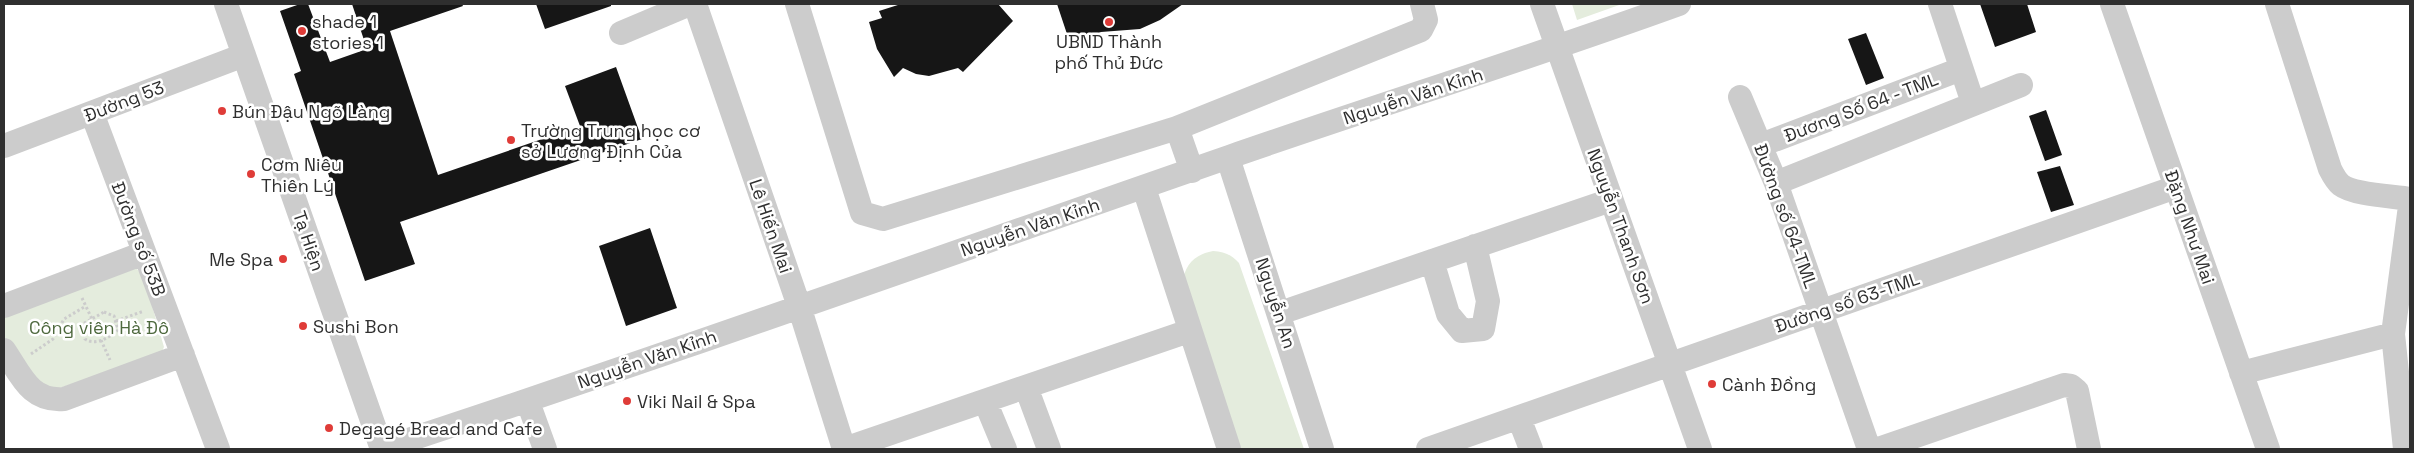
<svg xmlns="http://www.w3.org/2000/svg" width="2414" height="453" viewBox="0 0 2414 453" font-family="'Space Grotesk',sans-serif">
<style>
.green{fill:#e4ecdd}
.building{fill:#161616}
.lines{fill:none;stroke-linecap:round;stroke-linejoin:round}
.path{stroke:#ccc;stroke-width:3;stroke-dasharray:2.5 2.5;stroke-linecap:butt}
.minor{stroke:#ccc;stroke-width:24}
.poi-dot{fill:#df3c38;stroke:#fff;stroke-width:2}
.labels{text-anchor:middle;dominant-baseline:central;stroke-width:5;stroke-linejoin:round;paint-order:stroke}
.poi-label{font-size:18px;fill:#2f2f2f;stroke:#fff;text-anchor:start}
.street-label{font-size:18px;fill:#2f2f2f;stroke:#fff}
.park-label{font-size:18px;fill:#4e693e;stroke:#fff}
</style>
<rect width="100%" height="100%" fill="#fff"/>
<!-- green -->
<path class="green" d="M1572 4H1622L1577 20Z
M1213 251C1224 252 1231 254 1239 263L1304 449H1239L1182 284C1185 265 1193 255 1213 251Z
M129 269H137L144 278 164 347 160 356 50 391 32 381 4 336V314Z"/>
<!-- building -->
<path class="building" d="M300 4H308L330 62 367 49 352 4H462L463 6 390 31 438 175 580 126 565 86 616 67 642 139 400 222 415 264 365 281 294 74 301 71 280 11Z
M536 4H611V6L545 29Z
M901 4H998L1013 21 963 72 958 68 929 76 916 74 903 68 894 77 877 49 869 22 882 18 879 11Z
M1057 4H1183L1160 20 1140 29 1101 32 1070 43Z
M1980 4H2027L2036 32 1995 47Z
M1866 33 1884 78 1866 85 1848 39Z
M2046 110 2062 155 2045 161 2029 116Z
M2060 166 2074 205 2051 212 2037 172Z
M650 228 677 308 626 326 599 246Z"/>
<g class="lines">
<!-- path -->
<path class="path" d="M82 298 92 319
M104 312 114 316 118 330C109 338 95 346 85 339L81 325Z
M116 321 144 311
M101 340 110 360
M31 354 53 339 64 319 86 306"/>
<!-- minor -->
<path class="minor" d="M226 4 382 449
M695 4 799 306 844 449
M797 4 862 213 883 219 1177 128 1192 171
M1542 4 1700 449
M1940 4 1973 103
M2112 4 2268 449
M2277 4 2330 169C2333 175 2336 181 2341 185 2354 195 2394 196 2410 199
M621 33 690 4
M1740 97 1776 183 1869 449
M92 113 218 449
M1177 128 1421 30 1426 20 1422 4
M1761 145 1961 69
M4 146 244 55
M1228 158 1322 449
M1776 183 2021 85
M1144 188 1229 449
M1432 261 1448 314 1462 331 1483 329 1488 301 1475 246
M4 306 144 253
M1280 313 1611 200
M4 350C21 375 30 402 64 399L183 355
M2241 373 2393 334
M1026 387 1049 449
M985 401 1005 449
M528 402 545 449
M1519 418 1531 449
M381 449C665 356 946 255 1229 157 1379 105 1530 58 1679 4
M844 449 1189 331
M1428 449 2176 187
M1878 449 2064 385 2071 386 2077 391 2089 449
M2405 449 2393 334 2410 206"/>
</g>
<!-- markers -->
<g class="poi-dot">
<circle cx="1109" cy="22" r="5"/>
<circle cx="302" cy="31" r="5"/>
<circle cx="222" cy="111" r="5"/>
<circle cx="511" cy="140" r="5"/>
<circle cx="251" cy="174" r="5"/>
<circle cx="283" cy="259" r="5"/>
<circle cx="303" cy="326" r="5"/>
<circle cx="1712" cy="384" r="5"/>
<circle cx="627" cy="401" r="5"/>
<circle cx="329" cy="428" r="5"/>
</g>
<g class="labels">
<!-- poi labels -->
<g class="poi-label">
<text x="312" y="21">shade 1<tspan x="312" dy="21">stories 1</tspan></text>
<text x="1109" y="41" text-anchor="middle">UBND Thành<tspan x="1109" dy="21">phố Thủ Đức</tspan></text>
<text x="232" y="111">Bún Đậu Ngõ Làng</text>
<text x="521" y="130">Trường Trung học cơ<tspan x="521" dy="21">sở Lương Định Của</tspan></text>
<text x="261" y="164">Cơm Niêu<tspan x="261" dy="21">Thiên Lý</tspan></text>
<text x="273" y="259" text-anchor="end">Me Spa</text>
<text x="313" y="326">Sushi Bon</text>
<text x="1722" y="384">Cành Đồng</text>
<text x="637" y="401">Viki Nail &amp; Spa</text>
<text x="339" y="428">Degagé Bread and Cafe</text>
</g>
<!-- street labels -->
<g class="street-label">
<text transform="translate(1413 96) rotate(-18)">Nguyễn Văn Kỉnh</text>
<text transform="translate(124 101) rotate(-21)">Đường 53</text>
<text transform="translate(1861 107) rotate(-21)">Đương Số 64 - TML</text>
<text transform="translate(1786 216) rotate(70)">Đường số 64-TML</text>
<text transform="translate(771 226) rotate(71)">Lê Hiến Mai</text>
<text transform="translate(1621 226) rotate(70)">Nguyễn Thanh Sơn</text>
<text transform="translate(1030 227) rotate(-19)">Nguyễn Văn Kỉnh</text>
<text transform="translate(2190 227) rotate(71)">Đặng Như Mai</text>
<text transform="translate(139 239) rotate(69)">Đường số 53B</text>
<text transform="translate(309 241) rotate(71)">Tạ Hiện</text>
<text transform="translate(1847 302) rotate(-19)">Đường số 63-TML</text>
<text transform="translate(1276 303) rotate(72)">Nguyễn An</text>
<text transform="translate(647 359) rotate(-19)">Nguyễn Văn Kỉnh</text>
</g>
<!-- park labels -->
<g class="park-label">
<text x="99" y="327">Công viên Hà Đô</text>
</g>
</g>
<!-- border -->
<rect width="2414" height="453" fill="none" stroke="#2f2f2f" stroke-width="10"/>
</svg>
